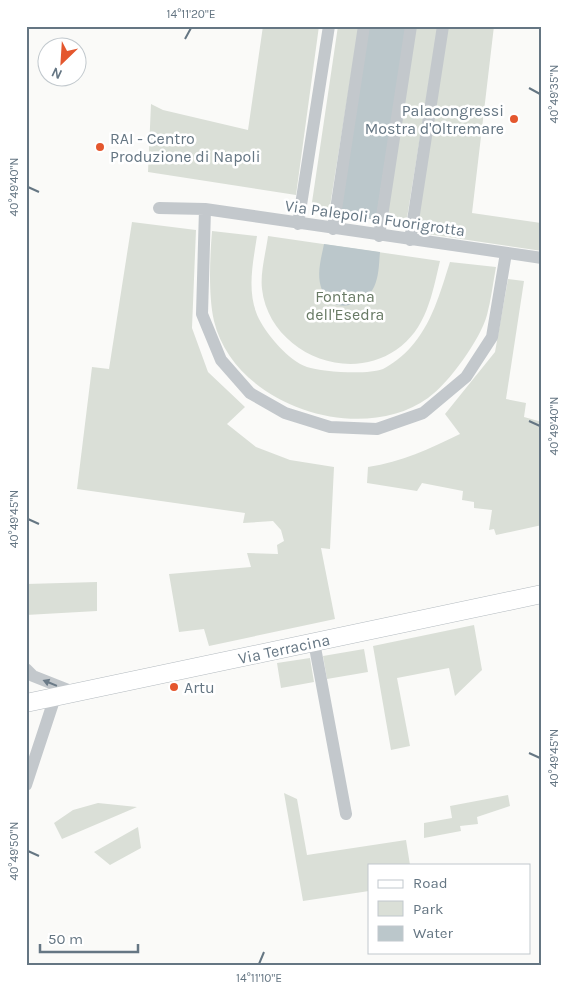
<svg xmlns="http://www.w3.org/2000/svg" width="568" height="991" viewBox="0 0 568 991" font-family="Karla,sans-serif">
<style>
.green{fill:#dadfd7}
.water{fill:#bbc7cb}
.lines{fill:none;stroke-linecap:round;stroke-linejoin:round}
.secondary-casing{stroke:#b3babf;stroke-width:19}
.street{stroke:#c3c8cc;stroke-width:12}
.secondary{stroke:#fff;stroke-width:18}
.oneway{fill:#6a7a87}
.ticks{fill:none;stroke:#657683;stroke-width:2}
.poi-dot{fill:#e4572e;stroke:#fff;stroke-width:2}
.labels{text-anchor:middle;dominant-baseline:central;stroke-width:5;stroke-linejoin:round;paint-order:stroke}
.poi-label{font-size:16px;fill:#657683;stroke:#fff;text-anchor:start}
.street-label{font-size:16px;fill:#657683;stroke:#fff}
.park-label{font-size:16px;fill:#687a64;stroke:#fff}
.neatline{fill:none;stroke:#657683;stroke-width:2}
.ticks-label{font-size:12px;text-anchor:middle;fill:#657683}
</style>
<rect width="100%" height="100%" fill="#fafaf8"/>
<!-- green -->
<path class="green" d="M263 26H319L296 195 148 172 151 104 163 110 248 130Z
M338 26H359L329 212 311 209Z
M415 26H438L406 224 384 221Z
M442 26H494L472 213 541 223 542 217V251L414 232Z
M132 222 196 230 192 328 208 372 245 407 227 424 256 447 290 460 334 467 330 549 321 548 335 619 209 646 204 629 179 632 169 574 251 567 247 553 278 554 277 545 284 541 281 530 273 521 243 523 245 513 77 489 92 367 109 369Z
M212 231 257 236C253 263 246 293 259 319 268 336 288 360 307 367 321 372 368 375 383 369 391 365 404 355 410 348 432 324 440 293 450 262L496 267C493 283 491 300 487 315 480 340 449 383 428 398 360 447 234 405 214 321 208 294 210 258 212 231Z
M268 236 440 261C432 294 427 329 396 350 345 385 269 350 262 289 260 273 266 252 268 236Z
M508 279 524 281 506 399 526 403 524 417 542 422V525L496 535 494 529 489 530 492 510 474 508V502L462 500 463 491 422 483 417 491 367 483 368 467C402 462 429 449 460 434L445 414 495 352Z
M97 582V611L26 615V584Z
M474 625 482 670 455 696 449 668 397 678 410 746 391 750 373 646Z
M364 649 368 672 327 679 323 656Z
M310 658 314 682 281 688 277 663Z
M284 793 297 799 307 855 406 840 410 865H369V891L303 901Z
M508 795 510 806 477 817 478 824 460 826 461 831 424 838V823L452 818 450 806Z
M98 803 137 807 62 839 54 823 73 810Z
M138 827 141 848 110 865 94 852Z"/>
<!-- water -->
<path class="water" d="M368 26H406L376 220 338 214Z
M324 244 380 252C379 263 379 277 374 287 365 306 332 316 322 290 316 275 321 259 324 244Z"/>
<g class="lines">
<!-- secondary casing -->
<g class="secondary-casing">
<path id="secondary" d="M26 703 542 594"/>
</g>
<!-- street -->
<path class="street" d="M159 208 205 209 542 258
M205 209 202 314 221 360 250 393 285 413 330 427 377 429 423 413 466 377 492 337 506 253
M298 224 329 26
M333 229 364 26
M379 236 411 26
M410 240 443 26
M314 642 346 814
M26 669 33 676 76 693
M26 785 55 697"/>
<!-- secondary -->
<use href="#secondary" class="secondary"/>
</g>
<!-- one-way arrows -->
<defs><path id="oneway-solid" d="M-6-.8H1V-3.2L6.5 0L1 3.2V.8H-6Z" transform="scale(1.25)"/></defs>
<use class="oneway" href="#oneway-solid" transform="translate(50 683) rotate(-158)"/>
<!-- ticks -->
<path class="ticks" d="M185 39 191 28M529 88 540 94M28 187 39 192M529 421 540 426M28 519 39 524M529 753 540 758M28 851 39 856M259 964 264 952"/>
<!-- markers -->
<g class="poi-dot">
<circle cx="514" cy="119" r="5"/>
<circle cx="100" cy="147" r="5"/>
<circle cx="174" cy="687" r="5"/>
</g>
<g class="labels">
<!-- poi labels -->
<g class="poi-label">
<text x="504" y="110" text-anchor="end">Palacongressi<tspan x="504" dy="18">Mostra d'Oltremare</tspan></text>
<text x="110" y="138">RAI - Centro<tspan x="110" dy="18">Produzione di Napoli</tspan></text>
<text x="184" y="687">Artu</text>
</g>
<!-- street labels -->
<g class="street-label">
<text transform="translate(375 218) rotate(8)">Via Palepoli a Fuorigrotta</text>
<text transform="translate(284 649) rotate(-12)">Via Terracina</text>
</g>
<!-- park labels -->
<g class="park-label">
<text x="345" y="296">Fontana<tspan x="345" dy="18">dell'Esedra</tspan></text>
</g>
</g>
<!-- border -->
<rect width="568" height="991" fill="none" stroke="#ffffff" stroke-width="55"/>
<!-- legend -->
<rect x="368" y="864" width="162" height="90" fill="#ffffff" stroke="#c1c8cd"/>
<rect x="378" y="880" width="25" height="8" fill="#ffffff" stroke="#c1c8cd"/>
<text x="413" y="888" font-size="15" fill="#657683">Road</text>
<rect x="378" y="901" width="25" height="15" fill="#dadfd7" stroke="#c1c8cd"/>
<text x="413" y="914" font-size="15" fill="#657683">Park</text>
<rect x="378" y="926" width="25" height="15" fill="#bbc7cb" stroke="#c1c8cd"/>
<text x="413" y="938" font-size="15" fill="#657683">Water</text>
<!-- north arrow -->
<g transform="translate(62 62) rotate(205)"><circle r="24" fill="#ffffff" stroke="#c1c8cd"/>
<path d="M0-4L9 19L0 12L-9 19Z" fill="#e4572e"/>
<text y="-8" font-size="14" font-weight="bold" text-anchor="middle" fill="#657683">N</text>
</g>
<!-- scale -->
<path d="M40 944v8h98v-8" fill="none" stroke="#657683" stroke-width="2.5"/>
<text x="48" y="944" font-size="15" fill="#657683" stroke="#ffffff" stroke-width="4" paint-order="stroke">50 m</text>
<rect x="28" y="28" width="512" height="936" class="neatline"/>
<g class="ticks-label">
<text x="191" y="18">14°11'20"E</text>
<text transform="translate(554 94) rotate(-90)" y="4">40°49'35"N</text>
<text transform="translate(14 187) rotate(-90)" y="4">40°49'40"N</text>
<text transform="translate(554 426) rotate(-90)" y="4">40°49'40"N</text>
<text transform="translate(14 519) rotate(-90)" y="4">40°49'45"N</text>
<text transform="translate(554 758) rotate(-90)" y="4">40°49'45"N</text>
<text transform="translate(14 851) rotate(-90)" y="4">40°49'50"N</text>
<text x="259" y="982">14°11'10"E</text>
</g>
</svg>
